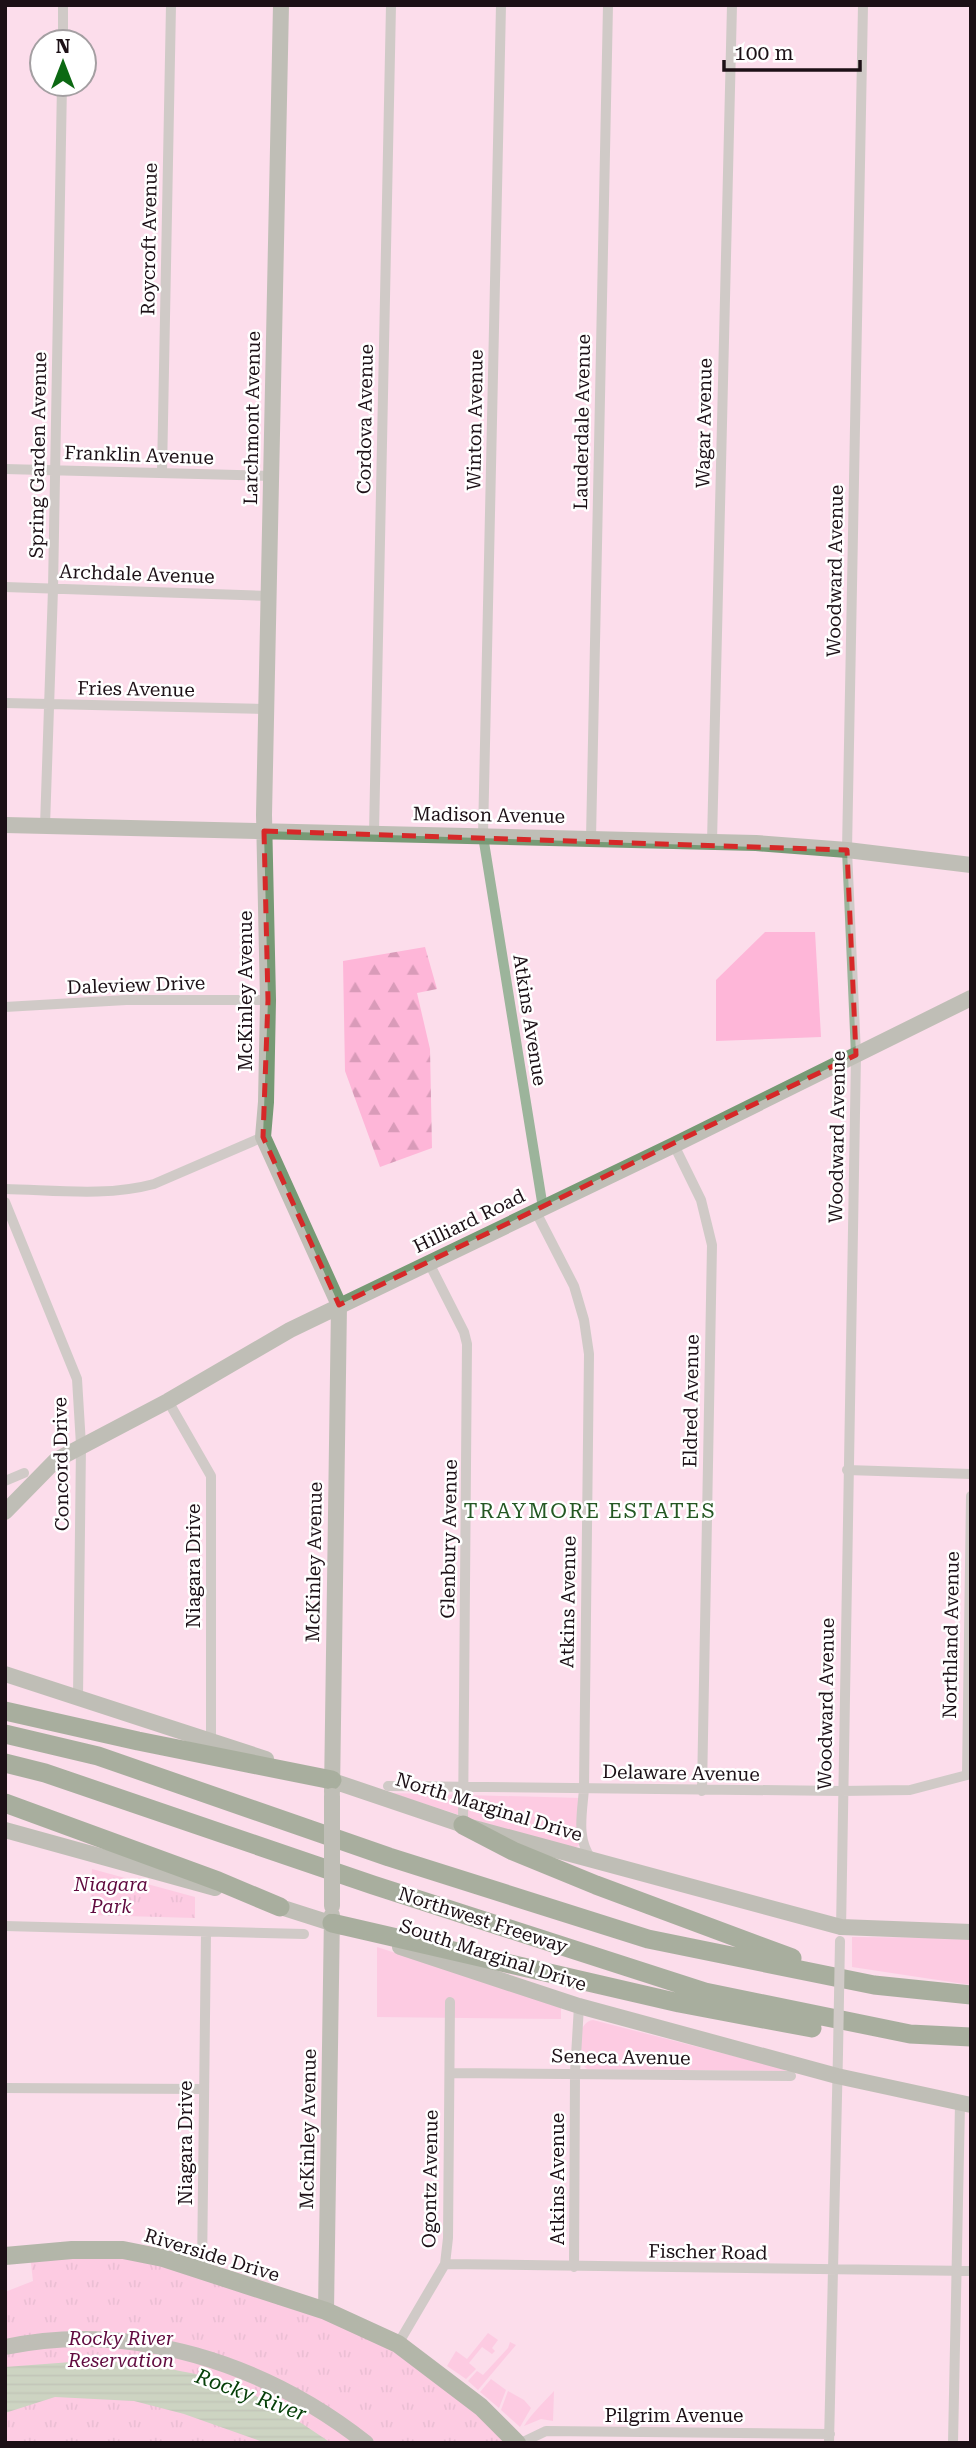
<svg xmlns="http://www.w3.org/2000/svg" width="976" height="2448" viewBox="0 0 976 2448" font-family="'Roboto Serif',serif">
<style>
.grass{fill:#feb6d8}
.forest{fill:url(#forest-firs)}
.park{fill:url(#park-tufts)}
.water{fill:url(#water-rules)}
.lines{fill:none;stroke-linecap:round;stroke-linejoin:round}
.street{stroke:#9cb49b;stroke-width:10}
.secondary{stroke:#779a75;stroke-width:16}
.primary{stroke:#5c875a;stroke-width:18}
.highway{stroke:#447742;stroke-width:19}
.street-bridge{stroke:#9cb49b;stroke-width:10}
.secondary-bridge{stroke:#779a75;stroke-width:16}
.marked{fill:none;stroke:#d62828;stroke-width:5;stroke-dasharray:14 9;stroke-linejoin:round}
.labels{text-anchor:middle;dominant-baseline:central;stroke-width:5;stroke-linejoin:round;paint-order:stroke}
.street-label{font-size:19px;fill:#1c1016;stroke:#fff}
.park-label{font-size:19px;font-style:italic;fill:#600a3f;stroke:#fff}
.neighbourhood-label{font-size:21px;letter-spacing:2px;fill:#245823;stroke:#fff}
.water-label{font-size:21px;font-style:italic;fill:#064009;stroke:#fff}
</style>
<defs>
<pattern id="forest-firs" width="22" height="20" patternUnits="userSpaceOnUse" patternTransform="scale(1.75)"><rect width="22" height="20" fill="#feb6d8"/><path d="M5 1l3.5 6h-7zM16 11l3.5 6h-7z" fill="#d99bb9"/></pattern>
<pattern id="park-tufts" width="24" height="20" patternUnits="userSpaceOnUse" patternTransform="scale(1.75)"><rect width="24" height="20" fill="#feb6d8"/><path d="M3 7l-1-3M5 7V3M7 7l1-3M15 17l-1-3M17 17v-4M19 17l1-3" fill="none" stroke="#d99bb9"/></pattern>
<pattern id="water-rules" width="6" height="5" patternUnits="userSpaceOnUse" patternTransform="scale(1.75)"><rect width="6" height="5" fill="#94ca91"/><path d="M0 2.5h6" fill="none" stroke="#7fac7c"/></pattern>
</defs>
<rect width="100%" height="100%" fill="#fcddeb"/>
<!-- grass -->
<path class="grass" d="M765 932H815L821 1037 716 1041V980Z
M391 1793 580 1798V1844L572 1851Z
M852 1937 971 1938V1985L852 1967Z
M377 1947 561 2007V2019L377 2017Z
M593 2020 784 2069 786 2071 587 2069C576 2060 575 2022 593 2020Z
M488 2333 498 2340 492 2348 495 2351 492 2354 482 2347 469 2363 476 2369 466 2379 447 2366 456 2351 467 2359Z
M510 2342 516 2345 478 2390 468 2381 477 2371 483 2375 508 2348Z
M491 2379 506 2390 499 2408 480 2392Z
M508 2391 524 2400 531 2408 520 2427 501 2410Z
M554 2391 553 2421 541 2419 524 2426C532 2413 543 2403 554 2391Z"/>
<!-- forest -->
<path class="forest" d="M425 947 437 989 417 993 430 1049 432 1148 380 1167 345 1071 343 961Z"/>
<!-- park -->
<path class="park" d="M92 1869 195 1897V1918L90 1915Z
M30 2255 142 2256 320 2313 425 2368 512 2443H5V2292L33 2281Z"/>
<!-- water -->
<path class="water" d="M98 2360C143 2365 189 2369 232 2385 267 2399 300 2422 331 2443H266L184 2414 134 2401 55 2397 5 2413V2367Z"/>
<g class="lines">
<!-- street -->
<path class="street" d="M501 5 483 836 543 1208
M63 42V5
M5 469 272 476
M162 473 171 5
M5 587 268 596
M5 703 266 709
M45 826 53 589 62 84
M374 833 391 5
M591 839 608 5
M712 842 732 5
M5 1007 126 1000H268
M674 1145 701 1200 712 1245 702 1791
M5 1189C54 1190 106 1197 154 1184L263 1137
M5 1202 77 1379 81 1445 78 1697
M536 1212 574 1286 584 1320 589 1354 584 1789C582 1814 576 1839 592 1860
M429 1263 464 1332 467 1344 463 1825
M168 1401 211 1476V1742
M847 1470 971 1474
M5 1481 24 1473
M967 1775 971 1496
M388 1786 842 1791 910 1790 971 1774
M5 1926 304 1934
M841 1930 856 1055 847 850 863 5
M450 2073 791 2076
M5 2088 203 2089
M445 2264 971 2271
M574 2267 575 2073 579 2006
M202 2271 206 1932
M398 2344 445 2264 448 2238 450 2002
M521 2443 546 2431 830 2434
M829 2443 838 2053
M953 2443 960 2104"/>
<!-- secondary -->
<path class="secondary" d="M281 5 264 815 268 1000 266 1102 263 1137 339 1305 332 1792
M5 825 756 843 847 850 971 865
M5 1512 56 1460 168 1401 290 1330 674 1145 971 998
M5 1674 266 1759
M324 1778 463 1825 841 1927 971 1932
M5 1830 215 1888
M271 1904 343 1927
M400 1947 579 2006 837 2076 971 2105
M326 2311 332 1915
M5 2347C132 2320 266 2364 366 2443"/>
<!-- primary -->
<path class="primary" d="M5 2256 72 2250H123L163 2258 326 2311 398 2344 481 2407 517 2443"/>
<!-- highway -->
<path class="highway" d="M5 1711 138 1741 332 1780
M5 1734 98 1756 389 1857 648 1939 874 1985 971 1995
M5 1763 45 1773 373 1885 705 1992 910 2034 971 2037
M5 1803 218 1881 280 1907
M463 1825 513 1851 596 1885 792 1958
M332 1923 679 2003 812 2028"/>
<!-- street-bridge -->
<path class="street-bridge" d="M838 2053 840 1941"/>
<!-- secondary-bridge -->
<path class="secondary-bridge" d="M332 1796V1906"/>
</g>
<!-- marked area -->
<path d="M0 0H976V2448H0ZM264 831 847 850 856 1055 339 1305 263 1137 268 1000Z" fill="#fcddeb" fill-opacity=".55" fill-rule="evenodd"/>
<path class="marked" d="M264 831 847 850 856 1055 339 1305 263 1137 268 1000Z"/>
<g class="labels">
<!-- street labels -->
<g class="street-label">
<text transform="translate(149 239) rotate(-89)">Roycroft Avenue</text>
<text transform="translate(252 418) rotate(-89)">Larchmont Avenue</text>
<text transform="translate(365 419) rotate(-89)">Cordova Avenue</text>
<text transform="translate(475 420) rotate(-89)">Winton Avenue</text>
<text transform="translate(582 422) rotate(-89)">Lauderdale Avenue</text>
<text transform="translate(704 423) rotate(-89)">Wagar Avenue</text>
<text transform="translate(38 455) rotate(-89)">Spring Garden Avenue</text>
<text transform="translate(139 455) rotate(2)">Franklin Avenue</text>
<text transform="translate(835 571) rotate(-89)">Woodward Avenue</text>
<text transform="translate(137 574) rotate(2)">Archdale Avenue</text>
<text transform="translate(136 689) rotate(1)">Fries Avenue</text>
<text transform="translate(489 815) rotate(1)">Madison Avenue</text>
<text transform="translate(136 985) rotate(-2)">Daleview Drive</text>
<text transform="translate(245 991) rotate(-90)">McKinley Avenue</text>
<text transform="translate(530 1020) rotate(81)">Atkins Avenue</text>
<text transform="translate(837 1137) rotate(-89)">Woodward Avenue</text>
<text transform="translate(469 1221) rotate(-26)">Hilliard Road</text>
<text transform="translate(691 1401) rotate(-89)">Eldred Avenue</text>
<text transform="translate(61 1464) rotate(-91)">Concord Drive</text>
<text transform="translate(449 1539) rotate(-89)">Glenbury Avenue</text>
<text transform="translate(314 1562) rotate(-89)">McKinley Avenue</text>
<text transform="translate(193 1566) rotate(-90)">Niagara Drive</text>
<text transform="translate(568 1602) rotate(-89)">Atkins Avenue</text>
<text transform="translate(951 1635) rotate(-89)">Northland Avenue</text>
<text transform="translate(826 1704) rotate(-89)">Woodward Avenue</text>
<text transform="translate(681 1773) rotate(1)">Delaware Avenue</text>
<text transform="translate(489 1807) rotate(17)">North Marginal Drive</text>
<text transform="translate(483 1920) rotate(18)">Northwest Freeway</text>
<text transform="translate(493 1955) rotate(18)">South Marginal Drive</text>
<text transform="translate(621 2057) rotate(1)">Seneca Avenue</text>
<text transform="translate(308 2129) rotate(-89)">McKinley Avenue</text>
<text transform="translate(185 2143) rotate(-90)">Niagara Drive</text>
<text transform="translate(430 2179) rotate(-89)">Ogontz Avenue</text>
<text transform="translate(557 2179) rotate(-90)">Atkins Avenue</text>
<text transform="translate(708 2252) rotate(1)">Fischer Road</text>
<text transform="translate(212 2255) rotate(17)">Riverside Drive</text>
<text x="674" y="2415">Pilgrim Avenue</text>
</g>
<!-- park labels -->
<g class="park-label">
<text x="111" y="1884">Niagara<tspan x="111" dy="22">Park</tspan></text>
<text x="121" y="2338">Rocky River<tspan x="121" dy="22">Reservation</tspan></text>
</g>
<!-- neighbourhood labels -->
<g class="neighbourhood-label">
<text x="590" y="1511">TRAYMORE ESTATES</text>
</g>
<!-- water labels -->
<g class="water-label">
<text transform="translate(251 2395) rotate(20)">Rocky River</text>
</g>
</g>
<!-- border -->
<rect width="976" height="2448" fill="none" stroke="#1c1016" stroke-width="14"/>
<!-- north arrow -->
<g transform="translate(63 63)"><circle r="33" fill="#ffffff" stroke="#a49fa2" stroke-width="2"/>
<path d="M0-5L12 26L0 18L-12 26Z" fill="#0c6913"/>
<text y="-10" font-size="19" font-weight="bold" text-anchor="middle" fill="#1c1016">N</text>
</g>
<!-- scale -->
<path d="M724 60v10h136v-10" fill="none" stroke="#1c1016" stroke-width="3.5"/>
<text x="734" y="60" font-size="21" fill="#1c1016" stroke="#ffffff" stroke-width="5" paint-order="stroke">100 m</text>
</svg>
